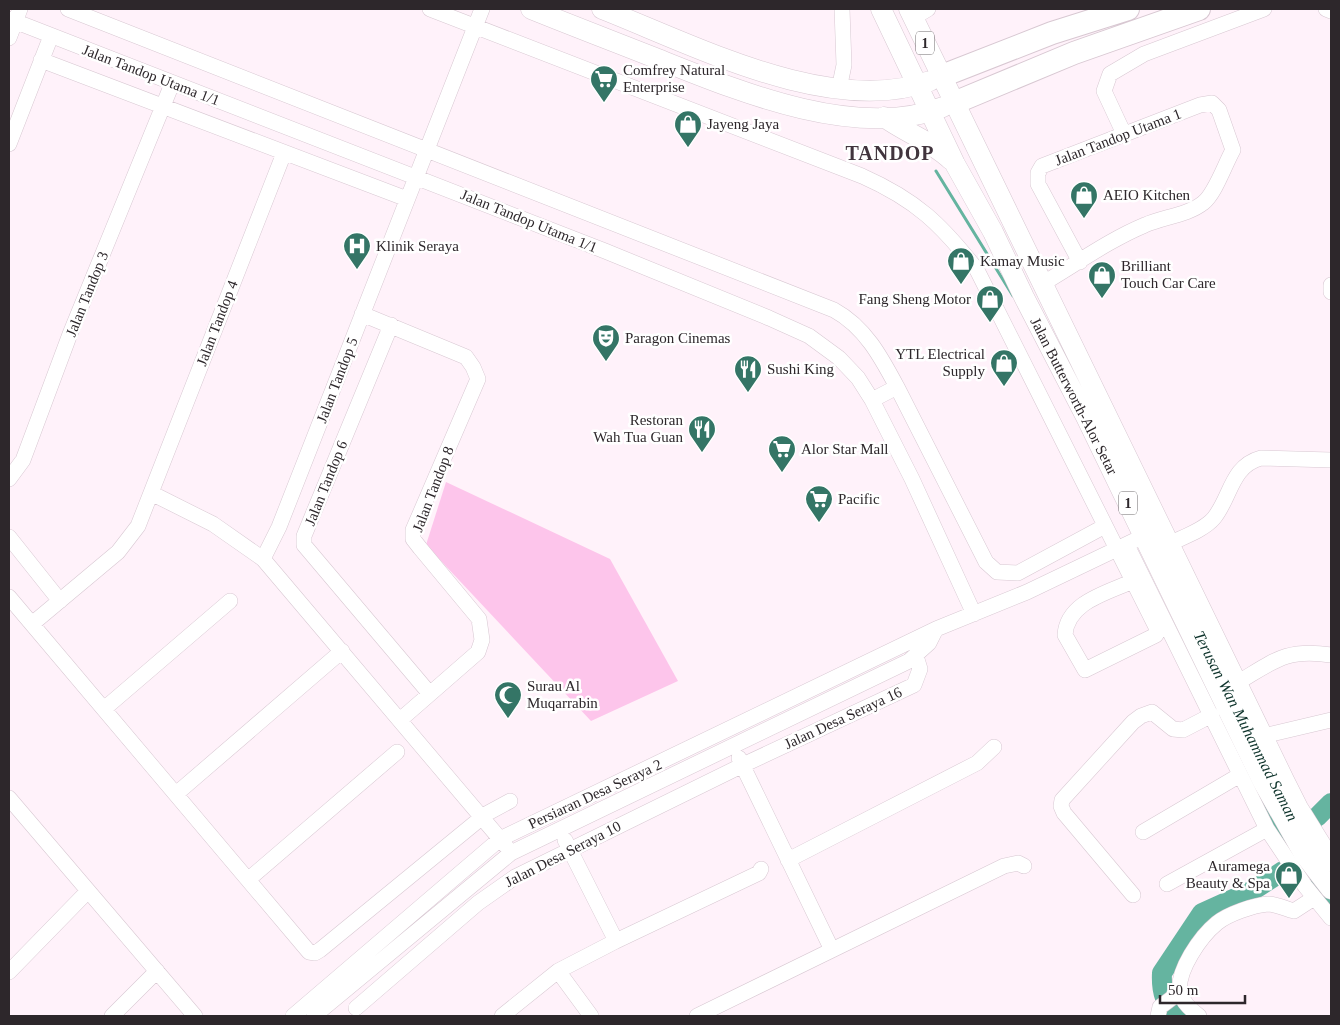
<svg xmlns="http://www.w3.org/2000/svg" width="1340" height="1025" viewBox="0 0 1340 1025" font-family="Georgia,serif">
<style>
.green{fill:#fdc5eb}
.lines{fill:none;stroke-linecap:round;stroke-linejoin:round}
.stream{stroke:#65b4a0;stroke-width:3}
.canal{stroke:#65b4a0;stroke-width:11}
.river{stroke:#65b4a0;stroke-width:20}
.minor-casing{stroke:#d8c8d2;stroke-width:16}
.major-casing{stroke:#d8c8d2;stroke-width:21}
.highway-casing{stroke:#d8c8d2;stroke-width:24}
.minor{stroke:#fff;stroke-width:15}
.major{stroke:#fff;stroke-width:20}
.highway{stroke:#fff;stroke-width:22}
.labels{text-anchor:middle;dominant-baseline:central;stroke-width:5;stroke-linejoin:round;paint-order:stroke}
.shield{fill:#fff;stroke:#6c686b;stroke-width:1}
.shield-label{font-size:14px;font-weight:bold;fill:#2d272b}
.poi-label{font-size:15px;fill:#2d272b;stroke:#fff;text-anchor:start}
.street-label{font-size:15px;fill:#2d272b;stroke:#fff}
.water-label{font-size:16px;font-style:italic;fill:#0f342c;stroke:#fff}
.district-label{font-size:20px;font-weight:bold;letter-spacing:1px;fill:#41343d;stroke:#fff}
</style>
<rect width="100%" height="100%" fill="#fff2fa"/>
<!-- green -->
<path class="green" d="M446 482 610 559 678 681 591 721 426 545Z"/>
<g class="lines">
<!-- stream -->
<path class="stream" d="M936 171 1013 296"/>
<!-- canal -->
<path class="canal" d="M1261 796 1286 841
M1314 883 1331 906"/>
<!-- river -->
<path class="river" d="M1317 817 1331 803
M1178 1016C1165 1004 1161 992 1162 973L1202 913 1255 889 1283 871"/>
<!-- minor casing -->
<g class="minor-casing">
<path id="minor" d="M68 9 834 310C865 327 881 357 897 387
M430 9 862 176C916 200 941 224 977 270L1158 631 1156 635 1085 670 1065 635C1067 602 1107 593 1133 581
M1326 9 1331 11
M913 18 928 9
M9 19 605 251 769 318 809 336 839 358 858 378 872 400 912 479 974 614
M9 38 20 9
M41 60 407 199
M839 89 844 65 842 9
M1124 134 1104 91 1110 74 1144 54 1264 9
M9 144 51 36
M1042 284C1076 264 1109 240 1145 225 1163 217 1188 215 1203 203 1215 194 1225 164 1233 150L1219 110 1212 103 1200 105 1042 166 1038 173V184L1080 262
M1331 285V292
M362 314 466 357 473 367 478 379 413 530V539L420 548 479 619 482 640 478 652 400 720
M391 325 304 536V545L430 694
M872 400 897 387 986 562 997 572 1018 573 1105 526
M9 479 23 460 70 334 172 84
M151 493 213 524 263 559 506 846
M9 537 60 601
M1169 544C1183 537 1204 530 1214 518 1231 497 1231 466 1261 458L1331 460
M1127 545 1267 829 1305 886 1331 918
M263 559 279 527 482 9
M9 597 309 952 315 953 320 950 486 814 510 801
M32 624 118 552 138 526 284 153
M1237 683C1274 661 1286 648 1331 655
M104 709 230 601
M1263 736 1331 720
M739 758 832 950
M176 794 342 651
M9 798 195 1016
M1143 832 1240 775
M565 840 616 941
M788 860 977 763 994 747
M249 879 397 752
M1167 884 1267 829
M1133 895 1064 813 1061 806 1062 800 1133 722 1141 716 1152 712 1173 729 1183 730 1212 715
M558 971 591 1016
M9 972 88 891
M356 1008 478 903 515 877 743 765 914 685 920 669 916 656
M112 1016 157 971
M293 1016 500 839 936 629 1027 592 1144 536
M314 1016 511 853 909 661 929 643 936 629
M502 1016 558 971 616 941 759 873 761 869
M697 1016 1004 866 1018 863 1024 866
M1158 1016 1160 1007 1180 992
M1199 1016C1191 1010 1183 1003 1180 993 1176 971 1201 936 1217 923 1228 914 1254 905 1268 904 1276 904 1286 909 1294 911L1314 898"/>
</g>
<!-- major casing -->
<g class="major-casing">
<path id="major" d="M531 9C573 26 615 42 658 59 738 91 858 141 943 107
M602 9C694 45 831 117 930 81
M881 9 955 164 993 232 1024 297 1086 417 1262 780 1304 854 1331 889
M909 9 1284 780 1298 808 1331 861
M884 117C906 133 931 141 951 160"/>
</g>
<!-- highway casing -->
<g class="highway-casing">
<path id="highway" d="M942 76 1052 33 1128 9
M954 103 1074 53 1199 9"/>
</g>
<!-- minor -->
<use href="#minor" class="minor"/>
<!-- major -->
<use href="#major" class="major"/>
<!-- highway -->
<use href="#highway" class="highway"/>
</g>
<!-- icons -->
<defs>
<g id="supermarket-pin" transform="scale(1.4375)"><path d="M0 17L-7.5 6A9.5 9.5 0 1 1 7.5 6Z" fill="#347566" stroke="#fff"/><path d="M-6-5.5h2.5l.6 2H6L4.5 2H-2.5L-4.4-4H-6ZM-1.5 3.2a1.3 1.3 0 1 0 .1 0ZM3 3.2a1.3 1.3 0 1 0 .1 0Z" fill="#fff"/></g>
<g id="shop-pin" transform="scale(1.4375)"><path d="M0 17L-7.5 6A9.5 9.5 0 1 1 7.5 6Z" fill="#347566" stroke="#fff"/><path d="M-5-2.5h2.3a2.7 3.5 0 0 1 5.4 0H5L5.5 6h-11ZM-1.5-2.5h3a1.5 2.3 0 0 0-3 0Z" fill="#fff"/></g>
<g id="hospital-pin" transform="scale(1.4375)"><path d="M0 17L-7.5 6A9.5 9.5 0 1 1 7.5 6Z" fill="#347566" stroke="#fff"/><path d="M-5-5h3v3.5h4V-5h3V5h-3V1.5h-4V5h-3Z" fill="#fff"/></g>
<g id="theatre-pin" transform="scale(1.4375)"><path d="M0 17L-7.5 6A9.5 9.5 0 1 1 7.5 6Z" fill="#347566" stroke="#fff"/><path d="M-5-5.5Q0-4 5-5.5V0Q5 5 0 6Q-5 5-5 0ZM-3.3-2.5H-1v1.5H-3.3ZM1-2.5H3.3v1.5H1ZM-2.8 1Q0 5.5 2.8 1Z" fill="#fff"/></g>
<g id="restaurant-pin" transform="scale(1.4375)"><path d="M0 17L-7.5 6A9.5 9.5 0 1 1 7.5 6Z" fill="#347566" stroke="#fff"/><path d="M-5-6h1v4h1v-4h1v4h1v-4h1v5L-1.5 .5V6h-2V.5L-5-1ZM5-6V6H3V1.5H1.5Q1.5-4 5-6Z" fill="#fff"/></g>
<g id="mosque-pin" transform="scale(1.4375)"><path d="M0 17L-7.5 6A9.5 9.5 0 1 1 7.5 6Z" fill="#347566" stroke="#fff"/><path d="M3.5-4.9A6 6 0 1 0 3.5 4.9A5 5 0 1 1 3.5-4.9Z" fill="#fff"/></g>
</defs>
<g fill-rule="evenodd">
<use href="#supermarket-pin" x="604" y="79"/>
<use href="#shop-pin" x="688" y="124"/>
<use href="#shop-pin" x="1084" y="195"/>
<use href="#hospital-pin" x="357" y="246"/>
<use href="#shop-pin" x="961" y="261"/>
<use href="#shop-pin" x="1102" y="275"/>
<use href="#shop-pin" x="990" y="299"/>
<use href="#theatre-pin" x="606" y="338"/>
<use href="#shop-pin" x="1004" y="363"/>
<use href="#restaurant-pin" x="748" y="369"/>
<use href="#restaurant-pin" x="702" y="429"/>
<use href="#supermarket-pin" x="782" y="449"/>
<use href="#supermarket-pin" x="819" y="499"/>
<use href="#mosque-pin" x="508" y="695"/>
<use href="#shop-pin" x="1289" y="875"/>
</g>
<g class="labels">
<!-- shield labels -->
<g class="shield">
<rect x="916" y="31.5" width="18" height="23" rx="4"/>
<rect x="1119" y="491.5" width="18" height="23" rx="4"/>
</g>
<g class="shield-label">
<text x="925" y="43">1</text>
<text x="1128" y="503">1</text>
</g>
<!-- poi labels -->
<g class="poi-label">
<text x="623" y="70">Comfrey Natural<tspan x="623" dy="17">Enterprise</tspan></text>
<text x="707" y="124">Jayeng Jaya</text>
<text x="1103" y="195">AEIO Kitchen</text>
<text x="376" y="246">Klinik Seraya</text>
<text x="980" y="261">Kamay Music</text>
<text x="1121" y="266">Brilliant<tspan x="1121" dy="17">Touch Car Care</tspan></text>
<text x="971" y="299" text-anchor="end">Fang Sheng Motor</text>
<text x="625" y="338">Paragon Cinemas</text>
<text x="985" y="354" text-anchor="end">YTL Electrical<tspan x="985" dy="17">Supply</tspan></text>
<text x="767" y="369">Sushi King</text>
<text x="683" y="420" text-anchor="end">Restoran<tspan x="683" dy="17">Wah Tua Guan</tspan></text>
<text x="801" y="449">Alor Star Mall</text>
<text x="838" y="499">Pacific</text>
<text x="527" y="686">Surau Al<tspan x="527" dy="17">Muqarrabin</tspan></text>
<text x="1270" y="866" text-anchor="end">Auramega<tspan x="1270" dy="17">Beauty &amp; Spa</tspan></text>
</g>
<!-- street labels -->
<g class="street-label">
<text transform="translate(151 75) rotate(21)">Jalan Tandop Utama 1/1</text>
<text transform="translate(1118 137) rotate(-21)">Jalan Tandop Utama 1</text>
<text transform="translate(529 221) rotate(22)">Jalan Tandop Utama 1/1</text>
<text transform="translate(87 294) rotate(-68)">Jalan Tandop 3</text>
<text transform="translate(217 323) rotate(-69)">Jalan Tandop 4</text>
<text transform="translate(337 380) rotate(-69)">Jalan Tandop 5</text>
<text transform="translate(1074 396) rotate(63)">Jalan Butterworth-Alor Setar</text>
<text transform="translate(326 483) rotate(-68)">Jalan Tandop 6</text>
<text transform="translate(433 489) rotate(-69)">Jalan Tandop 8</text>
<text transform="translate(843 718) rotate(-25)">Jalan Desa Seraya 16</text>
<text transform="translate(595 794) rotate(-25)">Persiaran Desa Seraya 2</text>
<text transform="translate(563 854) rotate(-27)">Jalan Desa Seraya 10</text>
</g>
<!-- water labels -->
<g class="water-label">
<text transform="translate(1246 726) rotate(63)">Terusan Wan Muhammad Saman</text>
</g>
<!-- district labels -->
<g class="district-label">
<text x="890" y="153">TANDOP</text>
</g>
</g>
<!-- border -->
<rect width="1340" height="1025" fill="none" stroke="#2d272b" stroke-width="20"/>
<!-- scale -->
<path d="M1160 995v8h85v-8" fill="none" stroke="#2d272b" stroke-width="2.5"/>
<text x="1168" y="995" font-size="15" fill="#2d272b" stroke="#ffffff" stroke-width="4" paint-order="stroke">50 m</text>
</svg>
